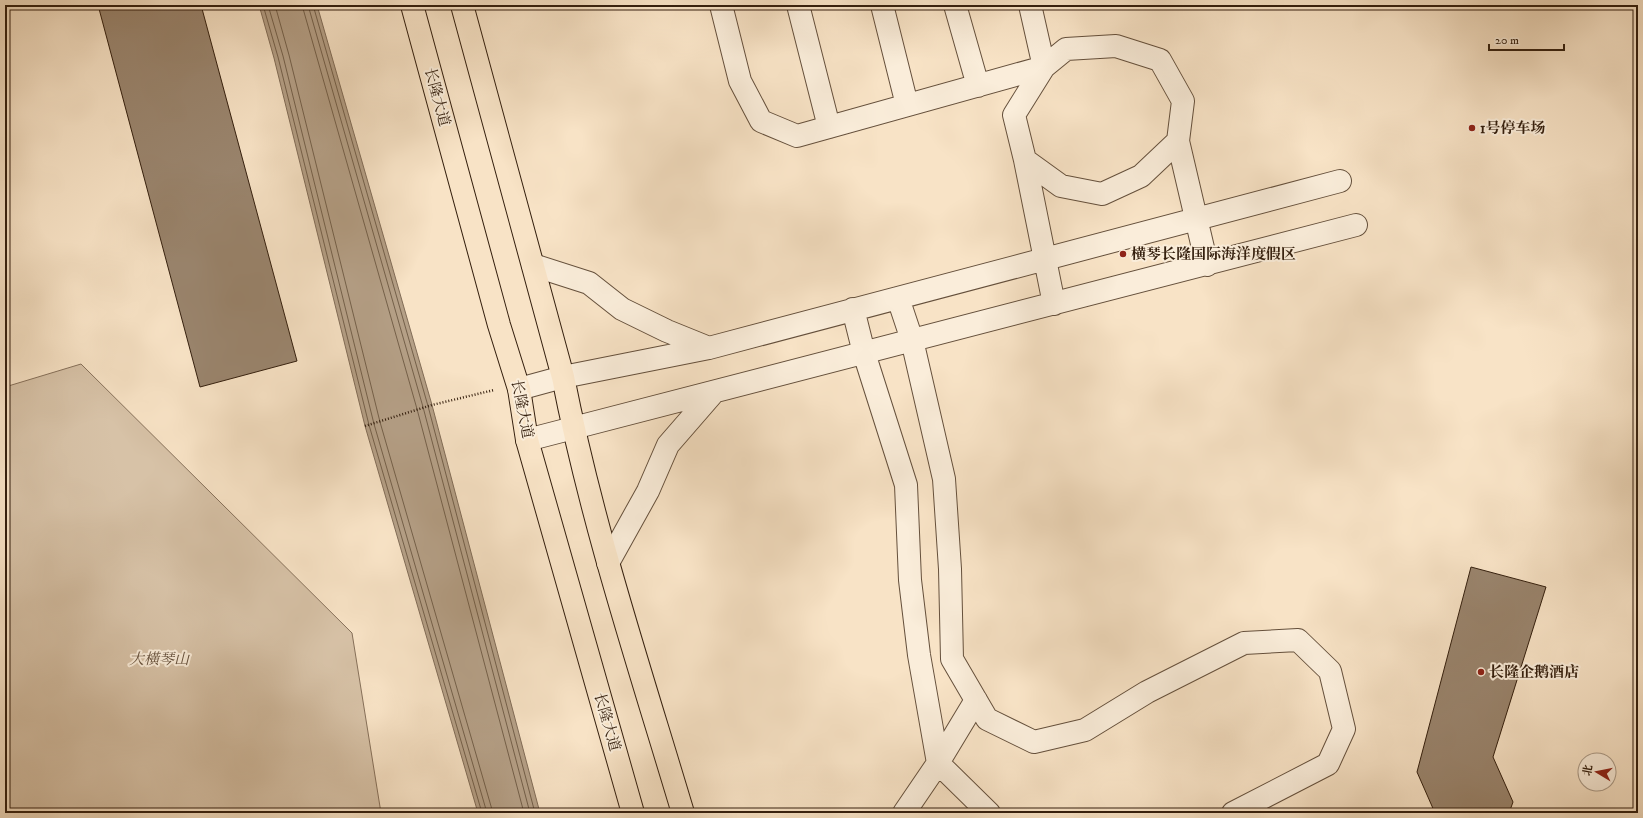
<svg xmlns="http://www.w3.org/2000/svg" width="1643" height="818" viewBox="0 0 1643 818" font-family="'IM FELL DW Pica','Noto Serif SC',serif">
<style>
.green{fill:#d7c2a7;stroke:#86705a}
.water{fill:#b5a087;stroke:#816c57}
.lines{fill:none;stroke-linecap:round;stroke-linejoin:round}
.shore{stroke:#74604a;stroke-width:1}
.building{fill:#9a856e;stroke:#341f0e}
.minor-casing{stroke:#65503c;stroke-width:24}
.major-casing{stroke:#341f0e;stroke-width:24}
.path{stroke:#341f0e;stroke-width:2.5;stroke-dasharray:1 2;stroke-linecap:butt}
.minor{stroke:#faedda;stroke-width:22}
.major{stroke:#f8e3c6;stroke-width:22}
.poi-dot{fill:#8f2418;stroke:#faedda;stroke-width:1.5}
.labels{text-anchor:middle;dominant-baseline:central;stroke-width:4;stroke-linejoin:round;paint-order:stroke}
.street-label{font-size:15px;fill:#341f0e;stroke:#faedda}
.poi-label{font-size:15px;font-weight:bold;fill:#341f0e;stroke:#faedda;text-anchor:start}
.park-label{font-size:15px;font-style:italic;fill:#65503c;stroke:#faedda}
</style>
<rect width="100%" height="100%" fill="#f8e3c6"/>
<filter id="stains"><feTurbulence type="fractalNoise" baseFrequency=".005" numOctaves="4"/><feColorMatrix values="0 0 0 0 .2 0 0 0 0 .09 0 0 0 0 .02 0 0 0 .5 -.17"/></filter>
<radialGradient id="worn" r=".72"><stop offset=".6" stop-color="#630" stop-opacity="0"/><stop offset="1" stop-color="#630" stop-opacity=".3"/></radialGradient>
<!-- green -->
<path class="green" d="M81 364 352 633 381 813H5V387Z"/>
<!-- water -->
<path class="water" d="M259 5H317L432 405 540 813H478L365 426 274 58Z"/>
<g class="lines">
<!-- shore -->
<path class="shore" d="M263 5 278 57 369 425 482 813
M268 5 283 56 374 424 487 813
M275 5 289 55 380 422 493 813
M302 5 417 409 524 813
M308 5 423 407 530 813
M313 5 428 406 535 813"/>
</g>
<!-- building -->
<path class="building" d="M98 5H201L297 361 200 387Z
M1471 567 1546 587 1493 757 1513 802 1509 813H1435L1417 772Z"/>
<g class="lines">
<!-- minor casing -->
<g class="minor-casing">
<path id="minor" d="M721 5 740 81 761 121 797 136 1044 67 1030 5
M798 5 829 127
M882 5 907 105
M955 5 978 86
M1178 141 1141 176 1102 194 1061 186 1025 160 1014 115 1044 67 1066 49 1116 46 1160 60 1183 101 1178 141 1207 265
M1025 160 1054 304
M533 265 589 283 622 309 667 331 709 348
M898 298 912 340 944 479 950 569 952 659 987 719 1034 742 1085 730 1147 692 1244 643 1298 640 1330 671 1344 729 1328 764 1233 813
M853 309 864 353 906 485 910 580 919 655 938 763 989 813
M519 389 563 377 709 348 1340 181
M527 440 1356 225
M608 563 648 491 668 445 714 392
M904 813 938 763 976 700"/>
</g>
<!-- major casing -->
<g class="major-casing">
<path id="major" d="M412 5 499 325 519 389 527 440 633 813
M462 5 563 377C592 525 640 669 683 813"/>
</g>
<!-- path -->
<path class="path" d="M365 426 432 405 494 390"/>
<!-- minor -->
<use href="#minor" class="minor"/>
<!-- major -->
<use href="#major" class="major"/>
</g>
<!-- markers -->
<g class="poi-dot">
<circle cx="1472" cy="128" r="4"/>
<circle cx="1123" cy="254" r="4"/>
<circle cx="1481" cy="672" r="4"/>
</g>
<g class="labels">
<!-- street labels -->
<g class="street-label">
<text transform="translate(437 97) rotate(75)">长隆大道</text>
<text transform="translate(522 409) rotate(79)">长隆大道</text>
<text transform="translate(607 722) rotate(74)">长隆大道</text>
</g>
<!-- poi labels -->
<g class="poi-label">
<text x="1480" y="128">1号停车场</text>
<text x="1131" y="254">横琴长隆国际海洋度假区</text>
<text x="1489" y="672">长隆企鹅酒店</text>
</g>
<!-- park labels -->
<g class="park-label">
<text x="159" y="659">大橫琴山</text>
</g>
</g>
<!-- margin -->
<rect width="1643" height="818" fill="none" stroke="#f8e3c6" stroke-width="20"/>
<rect x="6" y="6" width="1631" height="806" fill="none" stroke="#341f0e" stroke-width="2"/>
<rect x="10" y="10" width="1623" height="798" fill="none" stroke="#341f0e"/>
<!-- north arrow -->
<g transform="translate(1597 772) rotate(280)"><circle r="19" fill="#faedda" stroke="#ab9b88"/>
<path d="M0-3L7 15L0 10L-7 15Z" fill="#8f2418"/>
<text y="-6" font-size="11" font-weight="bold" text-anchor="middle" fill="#341f0e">北</text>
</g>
<!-- scale -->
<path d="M1489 44v6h75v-6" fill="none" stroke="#341f0e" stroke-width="2"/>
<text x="1495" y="44" font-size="12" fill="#341f0e" stroke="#faedda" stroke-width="3" paint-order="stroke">20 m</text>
<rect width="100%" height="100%" filter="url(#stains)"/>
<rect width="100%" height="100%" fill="url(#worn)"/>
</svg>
